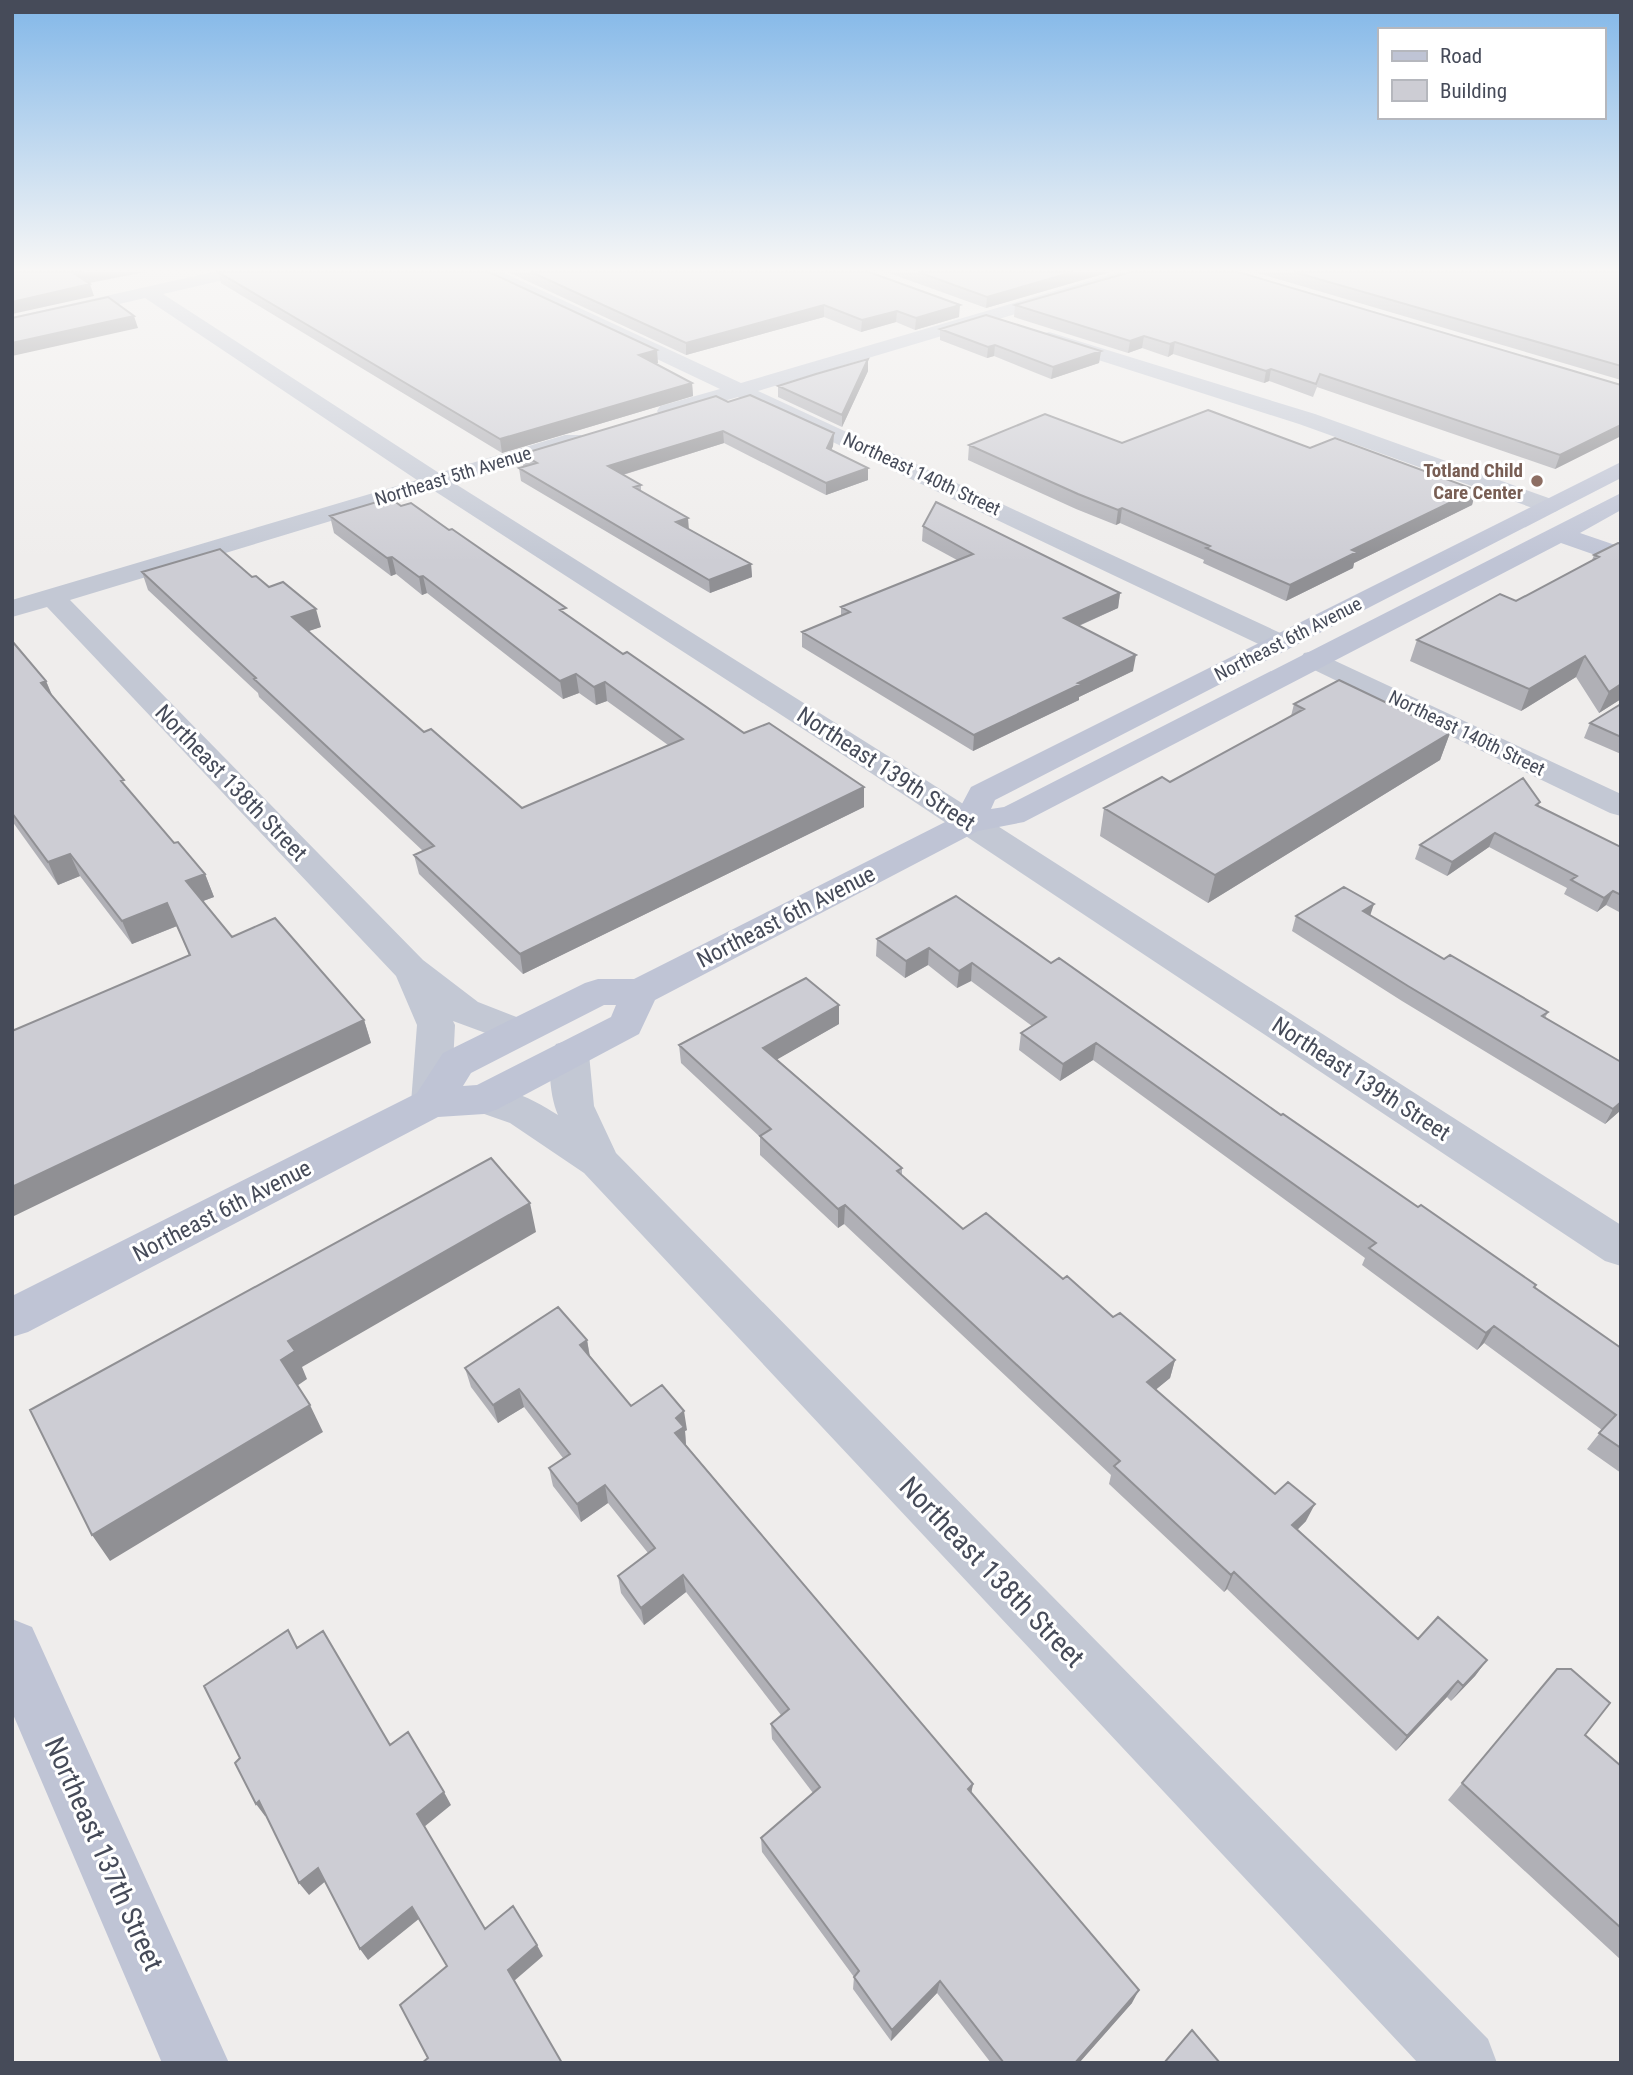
<svg xmlns="http://www.w3.org/2000/svg" width="1633" height="2075" viewBox="0 0 1633 2075" font-family="'Roboto Condensed',sans-serif">
<style>
.lines{fill:none;stroke-linecap:round;stroke-linejoin:round}
.street{fill:#c3c8d4;fill-rule:evenodd}
.secondary{fill:#bfc4d5;fill-rule:evenodd}
.wall{fill:#b0b0b6}
.shaded-wall{fill:#909094}
.building{fill:#cdcdd4;stroke:#909094;stroke-width:2}
.education-dot{fill:#8d6e63;stroke:#fff;stroke-width:2.5}
.labels{text-anchor:middle;dominant-baseline:central;stroke-width:6;stroke-linejoin:round;paint-order:stroke}
.far-education-label{font-size:19px;font-weight:bold;fill:#785e54;stroke:#fff;text-anchor:end}
.far-street-label{font-size:19px;fill:#464b59;stroke:#fff}
.street-label{font-size:23px;fill:#464b59;stroke:#fff}
.near-street-label{font-size:28px;fill:#464b59;stroke:#fff}
</style>
<rect width="100%" height="100%" fill="#efedec"/>
<g class="lines">
<!-- street -->
<path class="street" d="M213 272H244L241 276 163 294 439 473 565 435H581L584 440 581 445 454 483 896 761 1621 1225V1266L1605 1261 874 775 433 490 70 600 423 960 478 1002 532 1023 537 1032 532 1041 518 1045 453 1021 455 1025 451 1103 445 1113 431 1118 417 1113 411 1103 417 1025 396 976 47 607 12 617V600L417 480 145 298 12 329V317Z
M479 272H502L741 383 1119 272H1146L1143 276 758 391 1289 637 1293 643 1289 649 1279 651 1269 649 738 397 668 417 660 416 657 411 660 406 720 389 482 276Z
M1049 332 1315 414 1557 501 1561 506 1557 511 1549 513 1541 511 1299 424 1042 342 1039 338 1042 334Z
M1314 651 1621 794V816L1610 813 1304 665 1300 659 1304 653Z
M570 1040 584 1044 589 1054 594 1106 616 1153 1488 2039 1497 2063H1418L584 1173 510 1123 470 1109 464 1099 470 1089C498 1080 534 1100 558 1115 550 1097 546 1061 556 1044Z"/>
<!-- secondary -->
<path class="secondary" d="M1621 462V478L995 800 991 809 1004 807 1621 493V510L1580 533 1621 547V564L1561 543 1024 822 978 831 655 1000 639 1034 498 1109 484 1114 438 1117 28 1332 12 1337V1296L417 1093 443 1053 585 983 598 979H634L955 817 971 787ZM604 1005H616L611 1017 477 1085 463 1086 471 1073Z
M12 1619 32 1627 229 2063H162L12 1712Z"/>
</g>
<!-- wall -->
<path class="wall" d="M218 272 658 363 654 364 692 383 693 396 502 453 221 283Z
M508 272H869L959 317 915 330 896 322 861 332 824 317 686 355Z
M886 272H1110L986 308Z
M1254 272H1621V380Z
M1015 305 1621 385V436L1555 469 1317 387 1313 397 1269 381 1264 383 1173 354 1168 357 1142 348 1128 353 1014 317Z
M940 329 1101 351 1099 363 1051 379 994 356 987 358 940 340Z
M868 371 842 427 778 397V386Z
M728 402 834 433 833 446 831 450 868 480 826 495 724 443 623 475 641 485V491L689 529 751 564 752 577 710 593 521 481 519 468 525 467 523 466 522 454Z
M1122 443 1310 448 1476 490 1472 505 1354 563 1353 568 1286 601 1203 563 1204 560 1120 523 1116 525 1076 509 968 460 969 445Z
M330 516 566 615 623 654 744 733 864 787V807L523 974 419 874 414 855 423 851 259 697 258 693 148 590 142 572 252 577 269 587 321 627 308 631 424 732 522 808 668 745 607 701 596 705 579 693 563 699 427 593 422 595 396 574 391 576 334 533Z
M923 526 1120 593 1118 608 1079 626 1133 671 1079 697V700L973 751 802 647V632L841 616V607L957 560 922 541Z
M1621 544V699L1599 713 1576 677 1521 711 1410 661 1417 640 1516 601 1592 560 1594 555Z
M12 641 46 681 53 697 127 788 174 843 205 874 214 897 203 901 232 937 364 1020 371 1043 189 955 177 926 132 944 80 876 58 885 12 821Z
M1294 704 1450 733 1440 760 1208 903 1100 836 1104 808 1170 782 1291 716Z
M1621 704V754L1584 738 1590 723Z
M1540 802 1538 806 1621 847V913L1606 905 1597 912 1564 894 1567 888 1489 847 1447 876 1415 859 1420 845Z
M1296 916H1370L1444 959 1548 1012 1545 1018 1621 1062V1110L1605 1124 1402 1001 1292 931Z
M877 939 1051 963 1281 1115 1535 1288 1621 1348V1473L1587 1449 1602 1430 1484 1343 1477 1350 1362 1265 1365 1258 1093 1060 1060 1081 1019 1050 1021 1033 1032 1026 971 981 957 988 928 965 905 978 876 956Z
M839 1024 777 1059 902 1168V1175L963 1229 1063 1279 1113 1317 1175 1360 1170 1378 1155 1390 1306 1521 1297 1530 1418 1639 1487 1660 1475 1676 1451 1701 1447 1697 1396 1751 1227 1589 1224 1592 1109 1484 1111 1475 844 1224 838 1228 760 1155V1137L681 1063 679 1045Z
M587 1340 590 1356 631 1406 687 1430 685 1431 686 1445 973 1784 971 1794 1132 2003 1079 2063H991L937 1993 891 2041 853 1989 854 1977 762 1852 761 1838 813 1793 772 1739 771 1724 781 1715 686 1592 644 1625 621 1593 618 1576 648 1553 608 1503 581 1522 553 1486 549 1468 563 1458 524 1407 498 1423 471 1387 465 1368Z
M1557 1669 1585 1735 1621 1766V1960L1448 1800Z"/>
<!-- shaded-wall -->
<path class="shaded-wall" d="M84 272H145L79 285 75 274Z
M1073 272H1110L986 308 987 297Z
M90 284 94 296 12 314V302Z
M824 305V317L686 355V343Z
M960 305 959 317 915 330 916 318Z
M897 311 896 322 861 332 862 320Z
M134 316 138 328 12 356V343Z
M1144 336 1142 348 1128 353 1130 341Z
M1175 342 1173 354 1168 357 1170 344Z
M995 345 994 356 987 358 988 347Z
M657 350 658 363 640 368 639 355Z
M1101 351 1099 363 1051 379 1053 367Z
M868 359V371L842 427V415Z
M1271 369 1269 381 1264 383 1266 371Z
M692 383 693 396 502 453 500 439Z
M1621 425V436L1555 469 1560 455Z
M723 431 724 443 609 479 608 466Z
M834 433 833 446 827 460V448Z
M868 468V480L826 495V483Z
M1476 490 1472 505 1354 563 1353 568 1286 601 1290 585 1352 550Z
M1122 508 1120 523 1116 525 1118 510Z
M688 518 689 530 676 522Z
M392 557 396 574 391 576 387 558Z
M751 564 752 577 710 593 709 580Z
M423 576 427 593 422 595 419 577Z
M1120 593 1118 608 1062 633 1064 618Z
M316 609 321 627 297 635 292 617Z
M1136 655 1133 671 1079 697V700L973 751 974 735Z
M1585 656 1576 677 1521 711 1529 689Z
M576 674 579 693 563 699 560 681Z
M46 681 55 703 41 683Z
M605 682 607 701 596 705 594 687Z
M1621 684V699L1599 713 1609 692Z
M1450 733 1440 760 1208 903 1215 875Z
M864 787V807L523 974 520 954Z
M1495 833 1489 847 1447 876 1452 862Z
M70 854 80 876 58 885 48 862Z
M205 874 214 897 195 904 186 881Z
M1613 891 1606 905 1597 912 1604 898Z
M167 903 177 926 132 944 122 921Z
M1374 904 1369 919 1363 911Z
M929 948 928 965 905 978 906 961Z
M972 963 971 981 957 988 959 971Z
M839 1005V1024L764 1067 763 1048Z
M364 1020 371 1043 12 1217V1187Z
M1096 1043 1093 1060 1060 1081 1063 1064Z
M1621 1102V1110L1605 1124 1613 1109Z
M530 1203 536 1232 302 1367 307 1379 294 1388 281 1360 288 1341Z
M845 1205 844 1224 838 1228V1209Z
M1494 1326 1484 1343 1477 1350 1486 1333Z
M587 1340 590 1359 580 1345Z
M1175 1360 1170 1378 1142 1401 1147 1382Z
M519 1389 524 1407 498 1423 493 1405Z
M310 1405 323 1432 110 1561 92 1535Z
M684 1411 687 1430 685 1431 686 1445 675 1433 676 1418Z
M605 1485 608 1503 581 1522 577 1504Z
M1315 1504 1306 1521 1284 1543 1292 1525Z
M1234 1572 1227 1589 1224 1592 1231 1575Z
M683 1575 686 1592 644 1625 641 1608Z
M1487 1660 1475 1676 1451 1701 1463 1686Z
M1458 1681 1447 1697 1396 1751 1407 1736Z
M973 1784 970 1799 968 1789Z
M444 1792 451 1805 424 1827 417 1814Z
M259 1801 268 1814 265 1816 256 1804Z
M318 1868 327 1880 309 1895 299 1883Z
M412 1907 420 1918 368 1960 360 1949Z
M537 1945 543 1956 514 1981 508 1970Z
M940 1981 937 1993 891 2041 892 2030Z
M1139 1990 1132 2003 1079 2063H1075Z"/>
<!-- building -->
<path class="building" d="M12 272H84L75 274 90 284 12 302Z
M218 272H489L657 350 639 355 692 383 500 439Z
M531 272H869L960 305 916 318 897 311 862 320 824 305 686 343Z
M918 272H1073L987 297Z
M1130 272H1238L1621 385V425L1560 455 1320 374 1316 384 1271 369 1266 371 1175 342 1170 344 1144 336 1130 341 1015 305Z
M1294 272H1621V366Z
M108 297 134 316 12 343V318Z
M986 315 1101 351 1053 367 995 345 988 347 940 329Z
M868 359 842 415 778 386 816 374Z
M750 395 834 433 827 448 868 468 826 483 723 431 608 466 641 485 634 487 688 518 676 522 751 564 709 580 519 468 537 463 522 454 716 396 728 402Z
M1208 410 1310 448 1335 438 1476 490 1352 550 1357 552 1290 585 1206 548 1210 546 1122 508 1118 510 1078 494 969 445 1045 414 1122 443Z
M390 498 401 506 411 503 449 530 452 529 566 608 560 610 623 654 627 652 744 733 769 723 864 787 520 954 414 855 434 846 254 679 256 678 142 572 220 549 252 577 256 576 269 587 283 582 316 609 292 617 424 732 431 729 522 808 683 739 605 682 594 687 576 674 560 681 423 576 419 577 392 557 387 558 330 516Z
M936 502 1120 593 1064 618 1136 655 1078 683 1081 684 974 735 802 632 850 612 841 607 973 554 923 526Z
M1618 543 1621 544V684L1609 692 1585 656 1529 689 1417 640 1500 594 1516 601 1599 557 1594 555Z
M12 641 46 681 41 683 124 780 121 781 174 843 178 842 205 874 186 881 232 937 275 918 364 1020 12 1187V1031L190 955 167 903 122 921 70 854 48 862 12 813Z
M1339 680 1450 733 1215 875 1104 808 1162 777 1170 782 1304 709 1294 704Z
M1621 704V737L1590 723Z
M1523 778 1540 802 1536 805 1621 847V895L1613 891 1604 898 1571 880 1577 876 1495 833 1452 862 1420 845Z
M1344 887 1374 904 1363 911 1444 959 1450 955 1548 1012 1542 1016 1621 1062V1102L1613 1109 1408 986 1296 916Z
M956 896 1051 963 1059 958 1281 1115 1283 1114 1418 1207 1421 1205 1536 1285 1534 1287 1621 1348V1448L1599 1433 1616 1415 1494 1326 1486 1333 1369 1248 1376 1243 1096 1043 1063 1064 1021 1033 1046 1017 972 963 959 971 929 948 906 961 877 939Z
M806 978 839 1005 763 1048 902 1168 897 1171 963 1229 986 1213 1063 1279 1067 1276 1113 1317 1120 1313 1175 1360 1147 1382 1275 1494 1288 1482 1315 1504 1292 1525 1418 1639 1438 1617 1487 1660 1463 1686 1458 1681 1407 1736 1234 1572 1231 1575 1114 1466 1120 1461 845 1205 838 1209 760 1136 771 1129 679 1045Z
M491 1158 530 1203 288 1341 295 1351 281 1360 310 1405 92 1535 30 1410Z
M558 1307 587 1340 580 1345 631 1406 662 1385 684 1411 676 1418 684 1427 675 1433 973 1784 968 1789 1139 1990 1075 2063H1004L940 1981 892 2030 854 1977 859 1971 761 1838 820 1787 771 1724 789 1709 683 1575 641 1608 618 1576 655 1548 605 1485 577 1504 549 1468 570 1454 519 1389 493 1405 465 1368Z
M288 1630 297 1648 323 1631 390 1745 408 1732 444 1792 417 1814 485 1929 513 1906 537 1945 508 1970 562 2063H422L428 2058 400 2005 447 1966 412 1907 360 1949 318 1868 299 1883 259 1801 256 1804 235 1763 240 1758 204 1686Z
M1557 1669H1571L1610 1703 1585 1735 1621 1766V1928L1462 1783Z
M1192 2030 1220 2063H1164Z"/>
<!-- sky -->
<linearGradient id="sky" x2="0" y2="1"><stop stop-color="#82b7e8"/><stop offset="0.48" stop-color="#f8f7f6"/><stop offset="1" stop-color="#f8f7f6" stop-opacity="0"/></linearGradient>
<rect width="1633" height="562" fill="url(#sky)"/>
<!-- markers -->
<circle class="education-dot" cx="1537" cy="481" r="7"/>
<g class="labels">
<!-- far-education labels -->
<g class="far-education-label">
<text x="1523" y="470">Totland Child<tspan x="1523" dy="22">Care Center</tspan></text>
</g>
<!-- far-street labels -->
<g class="far-street-label">
<text transform="translate(922 474) rotate(25)">Northeast 140th Street</text>
<text transform="translate(453 476) rotate(-17)">Northeast 5th Avenue</text>
<text transform="translate(1288 639) rotate(-27)">Northeast 6th Avenue</text>
<text transform="translate(1467 733) rotate(26)">Northeast 140th Street</text>
</g>
<!-- street labels -->
<g class="street-label">
<text transform="translate(886 769) rotate(33)">Northeast 139th Street</text>
<text transform="translate(231 783) rotate(46)">Northeast 138th Street</text>
<text transform="translate(786 917) rotate(-27)">Northeast 6th Avenue</text>
<text transform="translate(1361 1079) rotate(33)">Northeast 139th Street</text>
<text transform="translate(222 1211) rotate(-27)">Northeast 6th Avenue</text>
</g>
<!-- near-street labels -->
<g class="near-street-label">
<text transform="translate(992 1572) rotate(46)">Northeast 138th Street</text>
<text transform="translate(104 1854) rotate(66)">Northeast 137th Street</text>
</g>
</g>
<!-- border -->
<rect width="1633" height="2075" fill="none" stroke="#464b59" stroke-width="28"/>
<!-- legend -->
<rect x="1378" y="28" width="228" height="91" fill="#ffffff" stroke="#b5b7bd" stroke-width="2"/>
<rect x="1392" y="51" width="35" height="10" fill="#bfc4d5" stroke="#b5b7bd" stroke-width="2"/>
<text x="1440" y="63" font-size="21" fill="#464b59">Road</text>
<rect x="1392" y="80" width="35" height="21" fill="#cdcdd4" stroke="#b5b7bd" stroke-width="2"/>
<text x="1440" y="98" font-size="21" fill="#464b59">Building</text>
</svg>
